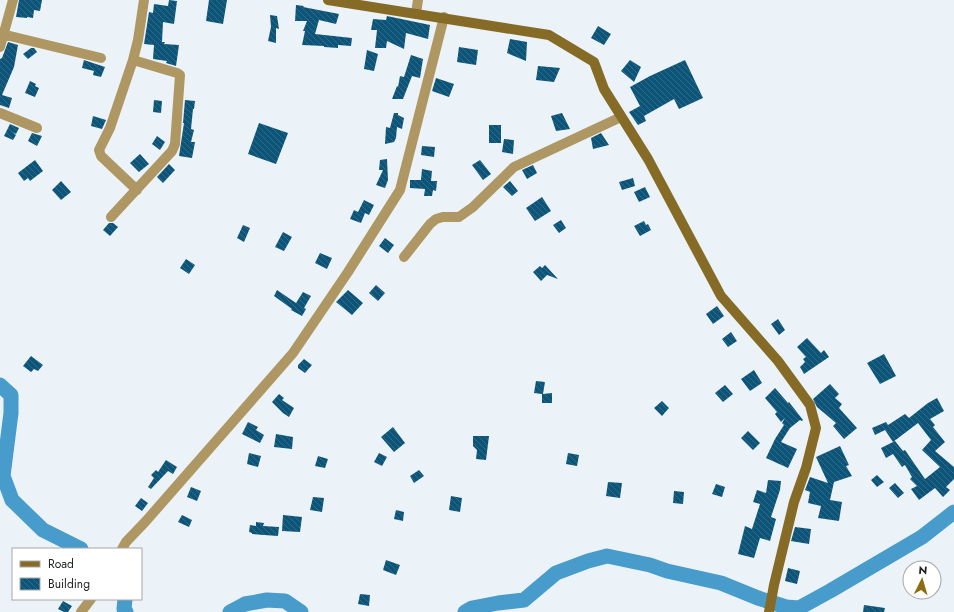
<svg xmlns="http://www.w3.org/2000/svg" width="954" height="612" viewBox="0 0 954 612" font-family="Jost,sans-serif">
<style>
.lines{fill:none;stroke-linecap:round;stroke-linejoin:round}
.river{stroke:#479ccc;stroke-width:15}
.building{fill:url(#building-back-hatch)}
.minor{stroke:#ae9762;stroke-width:10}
.secondary{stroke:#866b27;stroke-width:10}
</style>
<defs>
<pattern id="building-back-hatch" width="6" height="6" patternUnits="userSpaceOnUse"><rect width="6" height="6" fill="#0d5578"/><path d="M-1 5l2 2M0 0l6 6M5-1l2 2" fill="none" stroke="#306a86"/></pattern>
</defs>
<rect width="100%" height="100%" fill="#ecf3f8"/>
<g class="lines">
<!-- river -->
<path class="river" d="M0 385 11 395V413L3 476 12 500 43 530 81 549
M125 599 124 609 126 612
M230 612 245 604 267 600 285 601 301 612
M465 612 472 608 498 603 524 600 556 573 588 561 607 556 650 565 667 571 721 583 758 598 786 607 799 608 830 591 922 537 954 512"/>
</g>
<!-- building -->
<path class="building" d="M19 0H42L40 11 34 10 33 18 27 17V18L16 17Z
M169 0 177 1 174 24 163 22 162 42H165L164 44 179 45 176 66 166 63 167 61 153 59 154 45 144 44 149 12 153 13 154 4 168 6Z
M209 0H227L223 24 206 21Z
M296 5 304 6 303 7 339 14 336 24 319 20 315 34 352 38 351 46 338 45V48L324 47V46L302 45 305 31H303L307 21H295Z
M270 15 277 16 279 29 276 28V43L268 41 271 27Z
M387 16 430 25 428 39 406 33 404 49 387 41 386 48H375L377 30H371L373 19 386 20Z
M598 26 611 34 604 45 591 38Z
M510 39 527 42 526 61 507 53Z
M8 42 18 45 14 67 2 95 12 98 9 108 0 105V59L2 58Z
M459 47 478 50 476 65 457 62Z
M31 48H34L37 52 28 59 23 54Z
M367 50 378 54 374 71 364 69Z
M411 55 423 59 420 78 412 76 403 99H392L397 86 398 87 400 76 404 77Z
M84 60 105 67 101 77 93 75 94 71 82 68Z
M630 60 641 67 634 82 621 71Z
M685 60 703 98 679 109 674 99 644 116 646 121 638 125 629 112 640 106 630 87 650 76Z
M538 66 560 68 554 82 536 80Z
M436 78 454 84 449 97 432 91Z
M30 81 36 84 35 86 39 88 35 97 25 93Z
M154 100 162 101 161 113 153 112Z
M185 100 195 101 194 109H193L191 129 194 130 191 142H195L192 158 179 156 184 123H183Z
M394 113H398V115L404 118 402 129 397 127 396 138 394 142 385 144 386 127 390 128Z
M562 113 570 129 556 131 551 116Z
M93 116 106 120 102 129 91 126Z
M259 123 288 133 276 164 248 154Z
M10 124 19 128 16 134 13 132 16 135 13 140 4 136Z
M489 125H501V143H489Z
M32 133 42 136 37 146 28 141Z
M601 133 609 145 593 149 591 138Z
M157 136 165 142 160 150 152 144Z
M504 139 514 140 513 154 502 152Z
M422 146 435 147 434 157 421 155Z
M140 154 149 164 139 172 130 163Z
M387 159 388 180 385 188 376 185 383 170H379L380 160Z
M35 160 43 171 30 181 28 178 24 181 18 173Z
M480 160 491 174 483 180 472 165Z
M169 164 175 170 163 183 157 177Z
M533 165 537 173 527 179 522 170Z
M422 169 432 171 431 181H437L436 191 433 190 432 196H424L425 189 410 188V180H421Z
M633 178 635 186 622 190 619 182Z
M61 181 71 192 61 200 52 190Z
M510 181 518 191 512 196 503 187Z
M645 187 650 197 639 202 634 192Z
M542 197 551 211 535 221 526 208Z
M364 200 374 205 369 215 365 213 361 223 350 219 354 210 358 212Z
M561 220 566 228 559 233 553 225Z
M644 221 646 225 648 224 651 230 640 236 634 226Z
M109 223H113L118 227 110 236 103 230Z
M243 225 250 228 244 242 237 238Z
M283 232 292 237 284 251 275 247Z
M385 238 394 245 388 253 379 246Z
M320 253 332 258 327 269 315 263Z
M186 259 195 265 189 274 180 268Z
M545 265 558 279 547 275 541 281 533 272 540 266 542 268Z
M376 285 385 293 378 301 369 293Z
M277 290 296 303 303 292 311 296 304 308 306 309 302 316 291 310 292 309 274 296Z
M348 290 363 303 352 315 336 302Z
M717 306 724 316 713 324 706 314Z
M778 319 785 330 779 335 771 324Z
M731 332 737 341 728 347 722 339Z
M807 338 821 353 824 350 829 357 804 374 800 367 805 362 803 359 806 357 797 347Z
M884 354 896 376 880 384 867 363Z
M31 356 43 365 38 371 34 369 31 372 23 366Z
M304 359 312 365 305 373 298 368V365Z
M754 370 762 383 750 391 741 379Z
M536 381 545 382 543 394 552 393V403H542V394L534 393Z
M830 384 839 394 835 398 842 404 839 408 857 428 844 439 833 426 836 423 817 407 813 399Z
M725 385 733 394 723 402 715 393Z
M775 388 788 403 789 402 803 420 802 421 800 420 790 428 781 442 797 449 788 468 766 458 775 439 784 425 782 423 785 418 781 422 775 414 777 412 765 398Z
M279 394 284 398 282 400 294 408 289 417 283 413 272 402Z
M937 398 944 411 930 419 935 425 933 427 945 442 935 451 954 467V479L946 487 950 490 943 497 935 488 919 500 911 489 917 486 910 479 912 477 905 465 902 467 893 454 886 458 881 448 895 441 903 451 905 450 925 479 940 467 922 450 931 440 918 423 893 442 885 430 875 435 872 428 886 422 888 425 905 414 909 418 928 403Z
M662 401 669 408 662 416 654 408Z
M248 422 258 427 256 430 264 435 260 443 242 434Z
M393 427 405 443 394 452 381 437Z
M748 431 760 443 753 450 741 438Z
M276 434 293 437 292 449 274 447Z
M473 436H489L486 460 476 459 477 450 473 446Z
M840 446 849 465 846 466 852 476 834 482 830 500 842 502 839 521 818 518 821 506 808 503 810 492 805 490 810 477 828 483 816 457Z
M249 453 261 456 258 467 247 464Z
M379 453 387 457 382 466 374 462Z
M568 453 579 455 577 466 566 464Z
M318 456 328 459 325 468 315 466Z
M166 460 177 467 173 474 168 471 151 489 148 487 154 478 151 475 156 470 158 472Z
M419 470 424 476 414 483 410 476Z
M877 475 884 482 877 487 871 480Z
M768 480 781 481 780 490 771 517 776 519 770 541 760 538 754 558 738 554 745 526 752 529 760 504 753 502 757 490 766 493Z
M608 482 622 483 620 498 606 496Z
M895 483 904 493 898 498 889 488Z
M716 484 725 487 722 497 712 494Z
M191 487 201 491 197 501 187 497Z
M674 491 684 492 683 504 673 503Z
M451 496 462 498 460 512 449 510Z
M313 497 324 498 322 512 310 510Z
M141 498 148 503 142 511 135 506Z
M396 510 404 512 403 521 394 519Z
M182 515 192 520 189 527 178 522Z
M283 515 302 517 300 532 282 531Z
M256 522 264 523 263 526 279 527 278 536 252 534V533L249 532 250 525 256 526Z
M795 527 811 529 809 544 791 541Z
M386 560 400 565 396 575 383 570Z
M788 568 800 571 797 584 785 581Z
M360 594 370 595 369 606 358 604Z
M63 601 72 606 68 612H64L58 609Z
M864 605 885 608 884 612H863Z"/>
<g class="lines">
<!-- minor -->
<path class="minor" d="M416 13 418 0
M4 36H10L101 58
M0 47 13 0
M0 113 37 128
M137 190 101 156 99 150 110 128 133 60 138 40 144 0
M111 217 172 151 175 144 180 75 177 73 133 60
M404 257 430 224 436 219 443 217H459L473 207 514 167 621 117
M122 549 126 542 146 521 293 353 348 272 400 190 444 17
M81 612 91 599"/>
<!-- secondary -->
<path class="secondary" d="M328 0 549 35 594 62 604 89 648 159 721 296 778 361 810 405 816 428 806 468 794 502 774 585 769 612"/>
</g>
<!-- legend -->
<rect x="12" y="548" width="130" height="52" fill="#ffffff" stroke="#a6a7a7"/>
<rect x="20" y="561" width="20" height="6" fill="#866b27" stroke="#a6a7a7"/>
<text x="48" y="568" font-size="12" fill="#202324">Road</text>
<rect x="20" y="578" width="20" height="12" fill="url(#building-back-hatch)" stroke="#a6a7a7"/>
<text x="48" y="588" font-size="12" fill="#202324">Building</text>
<!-- north arrow -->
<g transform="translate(922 580) rotate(5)"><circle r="19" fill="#ffffff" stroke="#a6a7a7"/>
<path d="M0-3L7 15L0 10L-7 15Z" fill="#8d6d11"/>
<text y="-6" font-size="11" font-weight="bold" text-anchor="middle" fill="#202324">N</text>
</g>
</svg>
